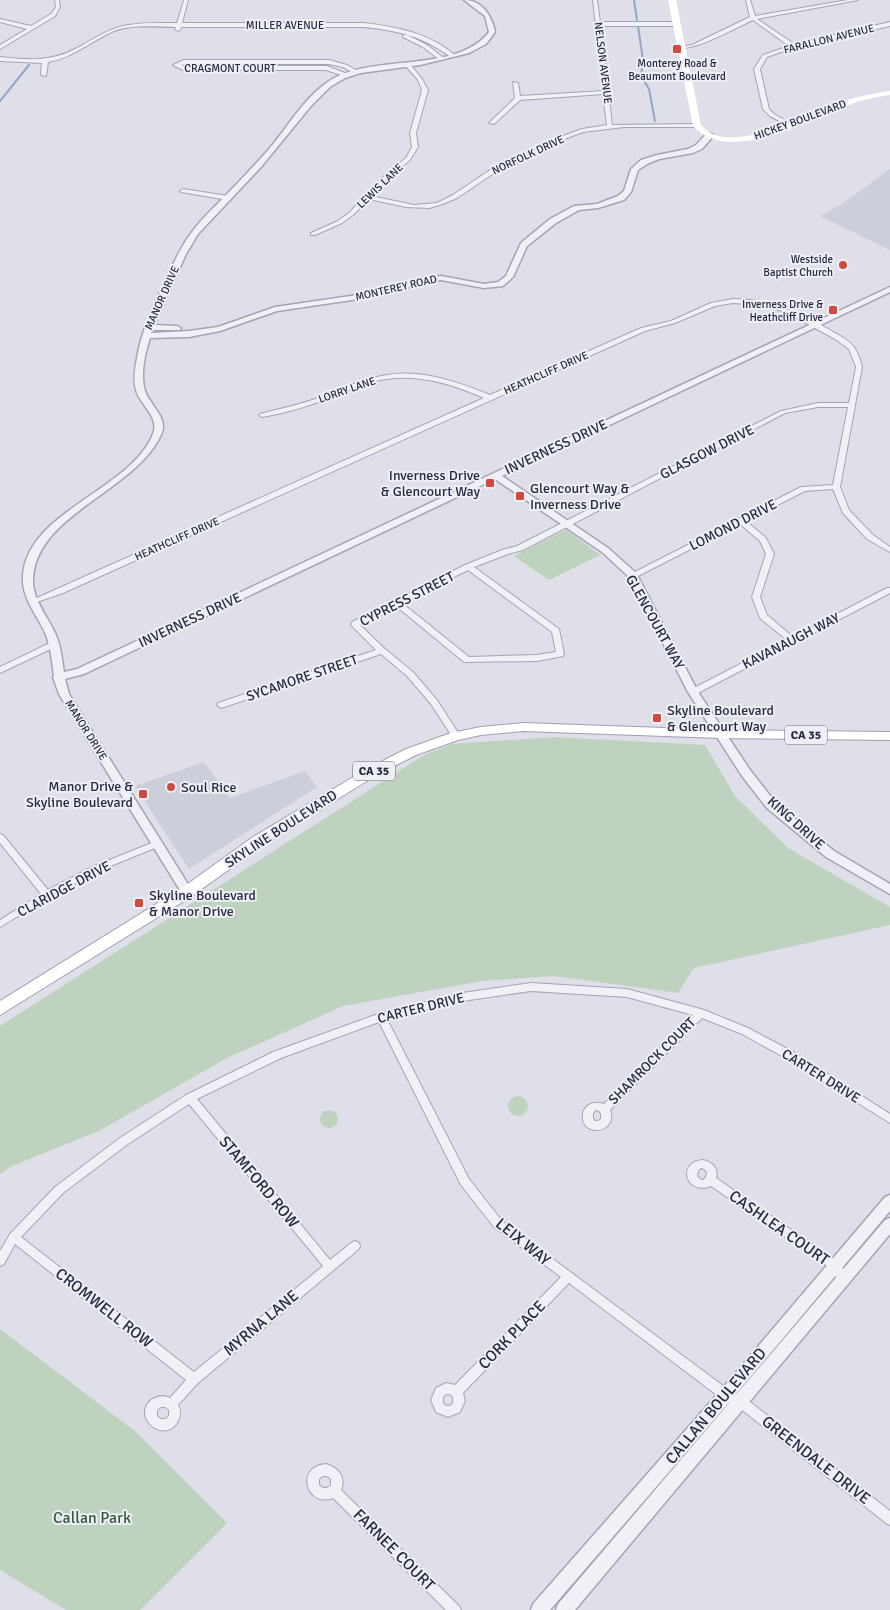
<svg xmlns="http://www.w3.org/2000/svg" width="890" height="1610" viewBox="0 0 890 1610" font-family="Signika,sans-serif">
<style>
.built{fill:#ccceda}
.green{fill:#bfd2bf}
.lines{fill:none;stroke-linecap:round;stroke-linejoin:round}
.stream{stroke:#98a5c8;stroke-width:2}
.minor-casing{stroke:#a3a5b2;stroke-width:2}
.tertiary-casing{stroke:#a3a5b2;stroke-width:3}
.primary-casing{stroke:#9da1b3;stroke-width:2}
.minor{fill:#f0f1f6;fill-rule:evenodd}
.tertiary{fill:#f0f1f6;fill-rule:evenodd}
.secondary{fill:#fff;fill-rule:evenodd}
.primary{fill:#fff;fill-rule:evenodd}
.poi-dot{fill:#cf4b40;stroke:#edeff5;stroke-width:2}
.labels{text-anchor:middle;dominant-baseline:central;stroke-width:4;stroke-linejoin:round;paint-order:stroke}
.far-street-label{font-size:11px;fill:#272a3e;stroke:#edeff5}
.far-poi-label{font-size:11px;fill:#272a3e;stroke:#edeff5;text-anchor:end}
.shield{fill:#edeff5;stroke:#626575;stroke-width:1}
.shield-label{font-size:12px;font-weight:bold;fill:#272a3e}
.street-label{font-size:14px;fill:#272a3e;stroke:#edeff5}
.poi-label{font-size:14px;fill:#272a3e;stroke:#edeff5;text-anchor:start}
.near-street-label{font-size:16px;fill:#272a3e;stroke:#edeff5}
.near-park-label{font-size:16px;fill:#345a35;stroke:#edeff5}
</style>
<rect width="100%" height="100%" fill="#dedfe8"/>
<!-- built -->
<path class="built" d="M890 169V250L820 216 842 204Z
M204 762 230 798 305 771 317 787 189 869 135 786Z"/>
<!-- green -->
<path class="green" d="M566 530 600 555 549 580 514 556Z
M554 737 705 745 735 796 788 848 890 907V925L694 968 678 993 555 976 482 981 343 1006 227 1058 99 1131 12 1166 0 1174V1026L424 755 452 744Z
M508 1106a10 10 0 1 1 20 0a10 10 0 1 1-20 0Z
M320 1119a9 9 0 1 1 18 0a9 9 0 1 1-18 0Z
M0 1329 136 1432 227 1523 140 1610H66L0 1570Z"/>
<g class="lines">
<!-- stream -->
<path class="stream" d="M634 0 637 20
M638 26 643 60 641 76 649 89 655 121
M0 101 29 65"/>
<!-- minor casing -->
<g class="minor-casing">
<path id="minor" d="M55 0H59L60 7 55 16 0 49V45L27 29 0 22V19L31 26 51 14 56 7Z
M184 0H188L182 23H364C397 27 430 33 456 56L451 57C421 36 400 31 364 27H181L180 30 178 31 175 29 176 27C156 27 134 24 114 31 91 41 73 58 48 62L46 76 41 75 42 63 0 61V57C27 60 50 62 75 49 91 41 105 30 123 26 141 22 159 23 177 23Z
M593 0H597L600 22H677L680 24 677 26H601L612 125 697 124 700 126 699 127H624L583 132 567 138 516 164 497 171 457 198 440 205 429 208 406 207 369 199 353 215 342 223 315 235H311V233L338 221 349 213 386 174 406 158 412 147 410 133 422 90 418 80 404 64 405 63H409L422 79 428 90 416 133 418 147 410 160 390 176 371 196 414 205 437 203 453 195 493 168 523 156 563 136 582 129 607 125 603 94 520 100 494 124 489 123 515 98 513 82 518 83 520 96 603 91Z
M746 0H750L755 16 848 0H858L757 19 794 44 890 22V26L795 47 767 57 760 69 769 109 774 114 792 124V126L790 127 770 116 763 109 754 69 763 55 789 46 753 20C737 27 692 53 678 47L692 45 750 17Z
M403 35H407L427 45 445 59 440 60 423 47 403 37Z
M184 60H329L347 65 359 72 354 73 343 67 329 64H185L181 65 184 66H327L350 75 347 77 326 70H183L173 65Z
M183 189 228 196 231 198 228 200 181 192 180 191Z
M733 299C768 299 798 312 828 329 836 334 847 338 853 346 858 352 860 359 862 367L840 487 849 510 873 535 890 547V552L867 539 843 513 833 489 805 491 746 521 766 538 774 554 760 597 767 615 793 637 887 588H890V593L696 694H690L689 692 690 690 787 640 760 618 752 597 766 554 760 541 740 524 636 577H633L629 575 801 487 833 485 848 407H818L785 413 523 550 508 554 474 567 559 629 564 654 563 656 537 661 464 662 396 606 360 625 385 649 413 672 437 700 460 736 459 738H453L431 704 407 676 381 654 224 707 221 708 217 705 218 703 376 650 352 626 351 624 352 622 465 565 502 550 517 546 781 411 818 403H849L856 367 849 349 835 339 786 312 761 305 733 303 715 306 675 323 645 331 63 593 34 603 30 601 484 398C454 385 421 374 387 379 368 381 350 390 332 397 309 406 286 413 262 417L259 415 260 414C278 409 296 406 315 399 338 390 362 379 387 375 422 369 458 382 490 395L641 328 671 321 711 303ZM468 570 552 632 556 652 537 655 469 657 402 603Z
M54 641 58 644 57 646 0 673V667Z
M0 834 3 835 48 890 92 867 154 842 157 841 161 844 160 846 98 871 50 897 0 927V920L41 894 0 843Z
M531 983 627 989 704 1010 748 1028 795 1053 890 1114V1123L787 1059 742 1034 702 1018 610 1110C612 1116 612 1121 608 1125 606 1128 601 1130 597 1130 575 1130 579 1096 604 1104L693 1015 627 997 531 991 456 1002 387 1019 469 1179 502 1221 730 1391 745 1398 890 1511V1525L886 1523 737 1406 722 1399 569 1283 463 1393 465 1401 460 1412 448 1417 436 1412 431 1400 436 1388 446 1383 455 1385 561 1277 494 1227 461 1185 379 1022 281 1058 197 1099 330 1260 351 1243 355 1241 359 1243 360 1246 359 1249 198 1383 178 1405C181 1411 181 1415 178 1421 166 1445 131 1418 151 1400 157 1396 164 1395 170 1398L186 1380 15 1244 4 1264 0 1266V1251L10 1234 55 1187 120 1138 186 1095 273 1052 378 1014 456 994ZM189 1104 323 1266 194 1372 21 1237 63 1193 128 1144ZM596 1110 599 1111 601 1114V1119L598 1121H595L593 1118V1113ZM446 1394H450L453 1397V1403L450 1406H446L443 1403V1397ZM161 1407H165L169 1410V1416L165 1419H161L157 1416V1410Z
M703 1160C712 1162 719 1168 716 1178L838 1262 850 1278 848 1281C839 1285 835 1275 830 1268L711 1186C686 1196 676 1162 703 1160ZM701 1168 704 1169 707 1172 706 1177 703 1180H701L697 1176 698 1171Z
M326 1464C339 1468 346 1477 341 1490L459 1606 461 1610H446L333 1498C306 1508 295 1466 326 1464ZM323 1476H327L331 1479V1485L327 1488H323L319 1485V1479Z"/>
</g>
<!-- tertiary casing -->
<g class="tertiary-casing">
<path id="tertiary" d="M464 0C482 0 492 16 495 32L486 44 469 53 420 65 361 73 345 78 330 87 311 106 261 167 198 234 186 254 154 325 177 326 181 328 180 330H152L151 333 189 331 218 327 275 307 378 292 419 279 441 276 484 284 498 282 506 276 521 243 550 219 574 206 597 204 618 196 624 191 631 169 641 160 657 155 688 149 696 145 707 133 714 135 702 149 693 153 659 159 647 164 638 170 631 192 624 200 598 208 579 210 556 223 527 246 513 277 503 286 484 288 441 280 423 283 379 296 277 311 220 331 189 337 150 338C145 353 141 372 144 387 147 404 170 417 161 435 134 492 36 514 33 579 32 599 48 617 56 635 61 647 62 660 64 672L77 669 890 287V292L502 476 608 548 636 573 698 692 750 770 775 802 834 851 890 884V894L826 857 767 808 742 776 688 692 629 577 602 552 495 479 84 674 65 679 69 694 191 889 193 892 191 895H183L59 694 53 677 54 675C52 662 51 648 46 635 39 618 24 601 23 582 20 513 131 491 153 434 160 417 140 405 136 390 133 379 135 368 137 358 142 328 155 303 168 275 175 260 182 245 192 232 202 218 215 207 226 195 241 180 255 165 269 149 287 128 302 101 325 84 367 51 455 76 489 32L485 16Z
M890 1195V1211L731 1400 550 1610H531L533 1604 721 1390 885 1197Z
M890 1218V1234L575 1610H556L558 1604 885 1220Z"/>
</g>
<!-- primary casing -->
<g class="primary-casing">
<path id="primary" d="M523 723 721 730 890 732V740L721 738 523 731 481 735 458 740 416 755 375 776 263 845 192 896 0 1015V1001L182 888 253 837 365 770 406 749 451 733 481 727Z"/>
</g>
<!-- minor -->
<use href="#minor" class="minor"/>
<!-- tertiary -->
<use href="#tertiary" class="tertiary"/>
<!-- secondary -->
<path class="secondary" d="M668 0H676L701 125C704 128 709 133 713 134 745 149 813 112 845 101 859 96 875 93 890 91V95C877 97 864 99 852 104 810 118 731 167 693 126Z"/>
<!-- primary -->
<use href="#primary" class="primary"/>
</g>
<!-- markers -->
<g class="poi-dot">
<rect x="672" y="44" width="10" height="10" rx="2.5"/>
<circle cx="843" cy="265" r="5"/>
<rect x="828" y="305" width="10" height="10" rx="2.5"/>
<rect x="485" y="478" width="10" height="10" rx="2.5"/>
<rect x="515" y="491" width="10" height="10" rx="2.5"/>
<rect x="652" y="713" width="10" height="10" rx="2.5"/>
<circle cx="171" cy="787" r="5"/>
<rect x="138" y="789" width="10" height="10" rx="2.5"/>
<rect x="134" y="898" width="10" height="10" rx="2.5"/>
</g>
<g class="labels">
<!-- far-street labels -->
<g class="far-street-label">
<text x="285" y="25">MILLER AVENUE</text>
<text transform="translate(829 39) rotate(-14)">FARALLON AVENUE</text>
<text transform="translate(603 63) rotate(83)">NELSON AVENUE</text>
<text x="230" y="68">CRAGMONT COURT</text>
<text transform="translate(800 120) rotate(-20)">HICKEY BOULEVARD</text>
<text transform="translate(528 155) rotate(-25)">NORFOLK DRIVE</text>
<text transform="translate(380 186) rotate(-44)">LEWIS LANE</text>
<text transform="translate(396 288) rotate(-13)">MONTEREY ROAD</text>
<text transform="translate(162 298) rotate(-66)">MANOR DRIVE</text>
<text transform="translate(546 373) rotate(-24)">HEATHCLIFF DRIVE</text>
<text transform="translate(347 390) rotate(-19)">LORRY LANE</text>
<text transform="translate(177 539) rotate(-24)">HEATHCLIFF DRIVE</text>
<text transform="translate(86 730) rotate(58)">MANOR DRIVE</text>
</g>
<!-- far-poi labels -->
<g class="far-poi-label">
<text x="677" y="63" text-anchor="middle">Monterey Road &amp;<tspan x="677" dy="13">Beaumont Boulevard</tspan></text>
<text x="833" y="259">Westside<tspan x="833" dy="13">Baptist Church</tspan></text>
<text x="823" y="304">Inverness Drive &amp;<tspan x="823" dy="13">Heathcliff Drive</tspan></text>
</g>
<!-- shield labels -->
<g class="shield">
<rect x="785" y="725.5" width="42" height="19" rx="4"/>
<rect x="353" y="761.5" width="42" height="19" rx="4"/>
</g>
<g class="shield-label">
<text x="806" y="735">CA 35</text>
<text x="374" y="771">CA 35</text>
</g>
<!-- street labels -->
<g class="street-label">
<text transform="translate(556 447) rotate(-25)">INVERNESS DRIVE</text>
<text transform="translate(707 452) rotate(-27)">GLASGOW DRIVE</text>
<text transform="translate(733 525) rotate(-27)">LOMOND DRIVE</text>
<text transform="translate(407 599) rotate(-27)">CYPRESS STREET</text>
<text transform="translate(190 620) rotate(-25)">INVERNESS DRIVE</text>
<text transform="translate(655 622) rotate(61)">GLENCOURT WAY</text>
<text transform="translate(791 641) rotate(-27)">KAVANAUGH WAY</text>
<text transform="translate(302 678) rotate(-19)">SYCAMORE STREET</text>
<text transform="translate(796 823) rotate(42)">KING DRIVE</text>
<text transform="translate(281 829) rotate(-33)">SKYLINE BOULEVARD</text>
<text transform="translate(64 889) rotate(-28)">CLARIDGE DRIVE</text>
<text transform="translate(421 1008) rotate(-14)">CARTER DRIVE</text>
<text transform="translate(652 1061) rotate(-45)">SHAMROCK COURT</text>
<text transform="translate(821 1076) rotate(32)">CARTER DRIVE</text>
</g>
<!-- poi labels -->
<g class="poi-label">
<text x="480" y="475" text-anchor="end">Inverness Drive<tspan x="480" dy="16">&amp; Glencourt Way</tspan></text>
<text x="530" y="488">Glencourt Way &amp;<tspan x="530" dy="16">Inverness Drive</tspan></text>
<text x="667" y="710">Skyline Boulevard<tspan x="667" dy="16">&amp; Glencourt Way</tspan></text>
<text x="133" y="786" text-anchor="end">Manor Drive &amp;<tspan x="133" dy="16">Skyline Boulevard</tspan></text>
<text x="181" y="787">Soul Rice</text>
<text x="149" y="895">Skyline Boulevard<tspan x="149" dy="16">&amp; Manor Drive</tspan></text>
</g>
<!-- near-street labels -->
<g class="near-street-label">
<text transform="translate(259 1182) rotate(50)">STAMFORD ROW</text>
<text transform="translate(779 1228) rotate(35)">CASHLEA COURT</text>
<text transform="translate(523 1242) rotate(39)">LEIX WAY</text>
<text transform="translate(104 1308) rotate(38)">CROMWELL ROW</text>
<text transform="translate(261 1323) rotate(-40)">MYRNA LANE</text>
<text transform="translate(512 1335) rotate(-46)">CORK PLACE</text>
<text transform="translate(716 1406) rotate(-50)">CALLAN BOULEVARD</text>
<text transform="translate(816 1460) rotate(38)">GREENDALE DRIVE</text>
<text transform="translate(394 1550) rotate(45)">FARNEE COURT</text>
</g>
<!-- near-park labels -->
<g class="near-park-label">
<text x="92" y="1518">Callan Park</text>
</g>
</g>
</svg>
